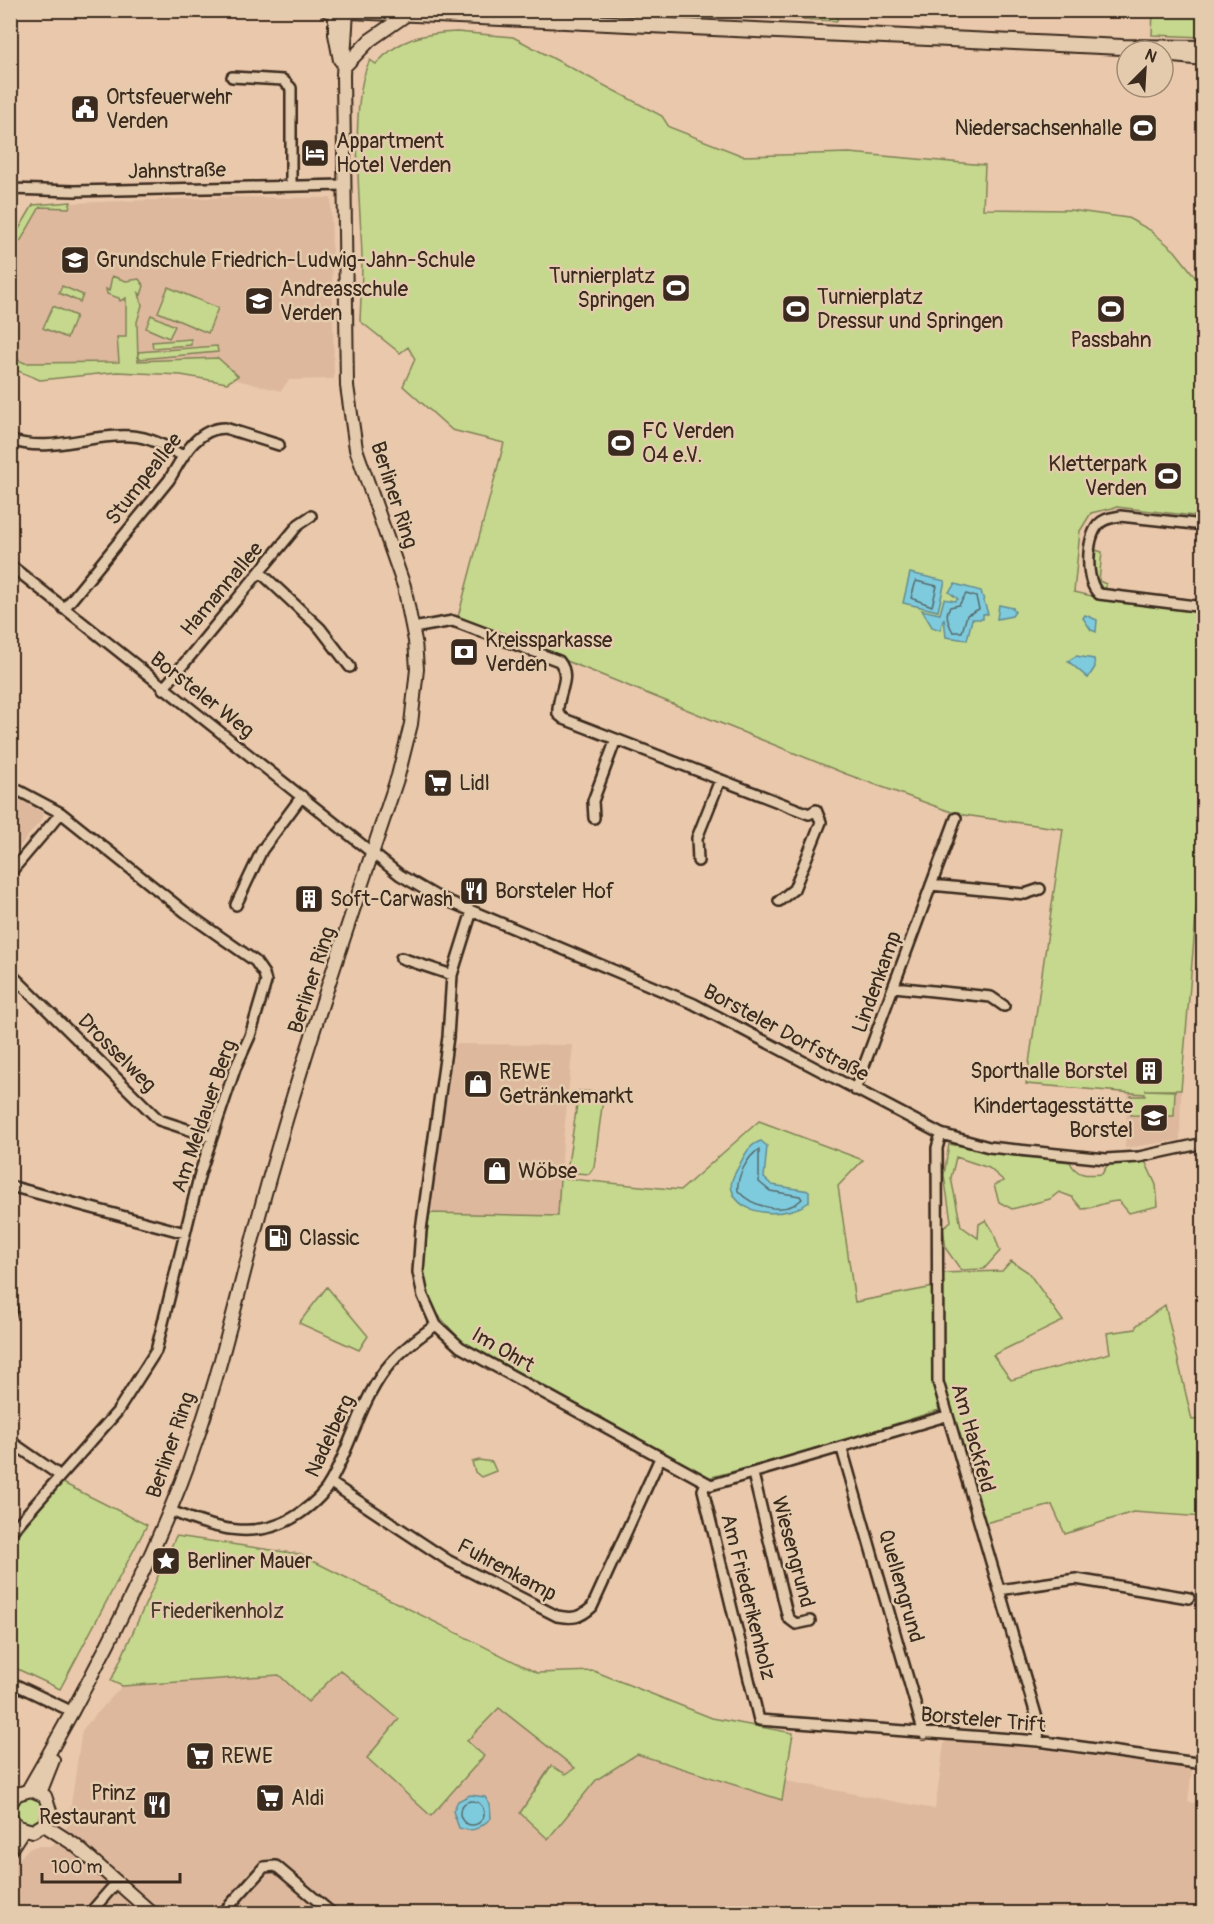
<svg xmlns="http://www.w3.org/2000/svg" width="1214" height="1924" viewBox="0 0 1214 1924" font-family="Pangolin,sans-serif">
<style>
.built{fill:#ddb89d}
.green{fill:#c5d88d;stroke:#808156;stroke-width:1.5}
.water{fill:#7fcbde;stroke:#648b91;stroke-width:1.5}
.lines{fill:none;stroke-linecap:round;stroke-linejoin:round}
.shore{stroke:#566a6b;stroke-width:1.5}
.minor-casing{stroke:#3b2a1e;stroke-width:14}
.tertiary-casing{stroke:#3b2a1e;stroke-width:16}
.secondary-casing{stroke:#3b2a1e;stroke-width:18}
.minor{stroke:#e5cbad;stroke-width:9}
.tertiary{stroke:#e5cbad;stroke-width:12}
.secondary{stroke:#e5cbad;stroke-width:14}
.labels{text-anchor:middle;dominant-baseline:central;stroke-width:5;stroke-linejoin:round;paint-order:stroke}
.poi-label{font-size:21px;fill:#3b2a1e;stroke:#e5cbad;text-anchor:start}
.street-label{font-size:21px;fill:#3b2a1e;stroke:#e5cbad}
.park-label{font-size:21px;fill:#493b29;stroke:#e5cbad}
</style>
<rect width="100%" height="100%" fill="#eac8ab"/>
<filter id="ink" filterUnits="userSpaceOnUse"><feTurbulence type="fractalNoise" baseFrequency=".0167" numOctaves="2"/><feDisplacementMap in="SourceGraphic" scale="12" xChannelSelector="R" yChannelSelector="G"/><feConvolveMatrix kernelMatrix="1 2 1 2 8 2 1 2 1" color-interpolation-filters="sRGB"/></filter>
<g filter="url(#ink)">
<!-- built -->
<path class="built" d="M234 197 331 198 334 379 289 380 281 391 225 377 150 370 103 374 45 370 11 362 10 244 42 204Z
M11 794 44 813 43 818 11 857Z
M455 1044 573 1045 563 1142 559 1216 430 1213Z
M1145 1089 1181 1090 1180 1140 1125 1148 1128 1093 1144 1095Z
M340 1670 399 1719 483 1756 467 1741 498 1708 550 1747 575 1768 566 1774 548 1838 596 1780 637 1754 782 1799 786 1781 935 1809 945 1737 1192 1769 1188 1802 1203 1804V1913L11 1914 10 1870 27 1850 36 1846H52L68 1825 82 1730 122 1686Z"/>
<!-- green -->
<path class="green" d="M718 10H838V11L837 21 717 15Z
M1153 11H1203V37L1152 35Z
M457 32 513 37 662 116 669 127 743 156 849 153 985 165 983 209 1070 210 1128 218 1150 230 1175 251 1190 270 1203 288V517L1117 507 1091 513 1080 531 1074 592 1114 601 1203 611 1204 881H1199L1181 1090H1145L1175 1091 1174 1116 1131 1115V1096H1145V1094L1026 1084 1063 829 957 814 846 774 458 617 504 443 452 430 403 386 415 359 408 347 400 353 360 321C361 300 362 278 362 257 361 208 348 101 370 60L376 64C398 39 424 33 457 32Z
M71 202 69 208 40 207 21 240 13 248 11 270V235L19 229 33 205Z
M112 276 126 281 139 279 144 286 141 295 139 293 142 305 137 322 138 361 218 358 238 376 227 383 181 375 117 372 40 380 11 368V357L25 363 119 362 117 337H126V298L120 301 119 298 107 294 106 289 109 291Z
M62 286 83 295 80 302 59 293Z
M168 287 218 308 208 333 158 312Z
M53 306 76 316 67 338 43 328Z
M151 315 175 326 169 338 146 328Z
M191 339V345L153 348 152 342Z
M217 346 218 352 139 359 138 352Z
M1096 550 1102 552 1099 581 1106 584V587L1102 591 1098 588 1094 566Z
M1201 882 1203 883V917H1198Z
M579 1091 598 1092 603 1099 594 1167 589 1174 576 1173 568 1164Z
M759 1121 863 1160 838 1186 855 1302 934 1287V1387L939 1410 813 1450 708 1478 463 1343 432 1308 422 1268 430 1213 558 1216 560 1178 681 1190Z
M949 1144 1015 1156 1070 1162C1077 1177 1088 1175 1102 1174L1108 1164H1129L1144 1159 1156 1185 1158 1206 1129 1213 1119 1201C1105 1201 1096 1208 1082 1209L1072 1197 1059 1192 1050 1199 1012 1209 999 1202 994 1185 1004 1181 989 1168 956 1157 951 1178 961 1226 978 1238 979 1224 986 1220 993 1231 1000 1251 984 1269 961 1270 946 1249 943 1228 951 1221 944 1175Z
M1011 1261 1028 1272 1063 1321 993 1355 1011 1380 1110 1353 1107 1333 1136 1329V1326L1165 1305 1192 1420 1203 1419V1517L1133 1512 1065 1534 1052 1505 985 1523 944 1384 942 1273 1002 1271Z
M327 1287 368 1336 359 1350 299 1323Z
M479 1460 492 1462 496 1471 481 1477 475 1472 472 1462Z
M61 1482 147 1525 60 1689 11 1666V1544Z
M176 1536 299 1554 537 1673 594 1671 712 1718 793 1733 782 1800 637 1754 596 1780 548 1839 520 1813 551 1766 566 1774 575 1768 499 1708 467 1741 484 1756 431 1816 367 1758 399 1719 340 1670 308 1702 279 1675 122 1686 111 1681Z
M40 1795 47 1816 29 1828 12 1814 18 1797Z"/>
<!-- water -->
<path class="water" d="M910 573 945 581 938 611 903 603Z
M955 584 981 591 988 614H983V619H972L967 640 946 637 944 618 940 630 932 627 922 610 940 614 944 599 955 601 958 599 949 592Z
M999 605 1013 608 1015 612 1012 616 997 619Z
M1085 615 1097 620 1096 632 1091 630 1083 618Z
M1076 656 1094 659 1095 667 1088 678 1068 661Z
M761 1141 767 1146 764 1178 772 1185 809 1191V1202C790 1217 740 1219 732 1190 729 1181 736 1172 740 1164 745 1154 749 1145 761 1141Z
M470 1795 485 1797 490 1805 491 1818C480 1828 474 1833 459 1828L453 1811 458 1801Z"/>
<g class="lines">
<!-- shore -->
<path class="shore" d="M916 581 937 586 932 606 911 598Z
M966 594 976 597 979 609 967 615 962 632H953C949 625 944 614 950 607L959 605Z
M759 1150V1182L770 1191 800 1196 802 1199C785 1216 752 1207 738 1191 736 1178 748 1155 759 1150Z
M460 1813a12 12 0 1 1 24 0a12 12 0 1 1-24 0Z"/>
<!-- minor casing -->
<g class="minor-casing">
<path id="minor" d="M638 25 639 10
M232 77 283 80 291 88V186
M10 189 74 191 344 185
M10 440C51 454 90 433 131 436 150 437 167 447 183 456
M1204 525 1120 516C1112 518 1104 518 1098 525 1086 540 1085 581 1099 594L1204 607
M10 565 400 875 436 896 694 1004 941 1134 989 1147 1106 1159 1139 1157 1204 1143
M260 572 320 628 350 667
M64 609 169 480C182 458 196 428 225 428L279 445
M413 628 453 621 559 661C573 678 556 694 558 714L564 719 809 814 816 810 821 822 794 889 779 901
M163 689 299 524 311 516
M10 786 61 813 185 912 255 961 264 974 266 982 250 1036 235 1069 200 1173 156 1351 117 1412 10 1533
M594 818 593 801 616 739
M698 861 697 838 720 780
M10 873 61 813
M931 885 1025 894 1040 889
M236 905 262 850 302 796
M472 911 452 975 448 1037 421 1230 418 1272 423 1296 436 1325 460 1347 711 1485 946 1416
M401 958 452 975
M10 973 159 1120 211 1137
M894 987 991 997 1004 1006
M855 1090 956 818
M941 1134 937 1148 938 1382 1039 1725 1038 1741
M10 1186 185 1233
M10 1313 12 1309
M10 1441 59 1475
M842 1449 924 1734
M753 1474 788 1618 796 1624 810 1621
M331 1483 449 1561 557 1616C573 1619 580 1618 592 1607L660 1458
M706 1483 703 1490 759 1720 1038 1741 1204 1764
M169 1510C212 1529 258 1542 299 1514 312 1505 324 1495 331 1481 351 1445 360 1404 385 1370 399 1352 417 1338 436 1325
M999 1590 1076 1579 1189 1598
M10 1682 73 1712
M89 1914 117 1882
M222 1914 264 1867 276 1866 333 1914"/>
</g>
<!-- tertiary casing -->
<g class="tertiary-casing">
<path id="tertiary" d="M335 11V34L340 60
M344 67 370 40 406 15
M28 1790C85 1692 139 1589 181 1483 221 1380 242 1271 273 1165 310 1034 355 905 398 776L411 724 417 669 415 641 404 586 356 449 347 386 343 75 347 11
M40 1793 53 1760
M10 1804 17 1794 31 1790 45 1796 50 1811 46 1823 33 1831 18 1827 10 1817
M44 1825 75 1845 153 1914
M10 1850 23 1830"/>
</g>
<!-- secondary casing -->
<g class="secondary-casing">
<path id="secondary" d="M328 10 1122 47 1204 48
M1163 54 1204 58"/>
</g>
<!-- minor -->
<use href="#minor" class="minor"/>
<!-- tertiary -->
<use href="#tertiary" class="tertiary"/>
<!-- secondary -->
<use href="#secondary" class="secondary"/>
</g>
</g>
<!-- icons -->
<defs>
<g id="civic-square" transform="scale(1.5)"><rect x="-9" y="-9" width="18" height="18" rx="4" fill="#3b2a1e" stroke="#e5cbad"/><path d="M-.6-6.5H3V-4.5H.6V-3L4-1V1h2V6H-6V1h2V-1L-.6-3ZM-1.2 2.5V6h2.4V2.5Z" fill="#fff"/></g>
<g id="stadium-square" transform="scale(1.5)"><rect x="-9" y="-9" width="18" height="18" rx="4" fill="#3b2a1e" stroke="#e5cbad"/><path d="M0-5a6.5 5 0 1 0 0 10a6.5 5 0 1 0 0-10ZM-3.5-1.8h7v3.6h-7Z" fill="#fff"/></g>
<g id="hotel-square" transform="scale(1.5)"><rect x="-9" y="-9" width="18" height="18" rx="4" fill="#3b2a1e" stroke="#e5cbad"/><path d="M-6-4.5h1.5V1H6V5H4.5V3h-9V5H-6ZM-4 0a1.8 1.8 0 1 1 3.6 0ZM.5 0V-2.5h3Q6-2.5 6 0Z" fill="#fff"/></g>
<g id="school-square" transform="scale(1.5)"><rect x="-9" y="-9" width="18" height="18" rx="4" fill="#3b2a1e" stroke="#e5cbad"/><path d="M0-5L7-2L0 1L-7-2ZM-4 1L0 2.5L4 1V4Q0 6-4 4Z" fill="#fff"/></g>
<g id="bank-square" transform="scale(1.5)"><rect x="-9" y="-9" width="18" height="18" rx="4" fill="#3b2a1e" stroke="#e5cbad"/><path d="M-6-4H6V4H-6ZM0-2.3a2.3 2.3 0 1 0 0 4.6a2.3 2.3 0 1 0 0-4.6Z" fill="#fff"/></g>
<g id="supermarket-square" transform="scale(1.5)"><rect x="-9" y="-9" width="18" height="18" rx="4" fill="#3b2a1e" stroke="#e5cbad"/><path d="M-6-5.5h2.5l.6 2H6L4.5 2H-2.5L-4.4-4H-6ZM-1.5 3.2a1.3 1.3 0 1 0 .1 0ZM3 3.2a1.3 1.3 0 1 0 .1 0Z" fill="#fff"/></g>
<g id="restaurant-square" transform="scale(1.5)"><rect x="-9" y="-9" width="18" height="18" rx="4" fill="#3b2a1e" stroke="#e5cbad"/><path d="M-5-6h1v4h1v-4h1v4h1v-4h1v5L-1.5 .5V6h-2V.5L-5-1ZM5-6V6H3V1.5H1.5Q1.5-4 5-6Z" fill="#fff"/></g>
<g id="building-square" transform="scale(1.5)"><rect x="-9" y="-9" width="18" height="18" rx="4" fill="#3b2a1e" stroke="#e5cbad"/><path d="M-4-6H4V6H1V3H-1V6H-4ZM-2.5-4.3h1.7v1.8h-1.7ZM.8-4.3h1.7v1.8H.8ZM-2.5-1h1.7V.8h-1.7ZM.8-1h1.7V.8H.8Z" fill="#fff"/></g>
<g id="shop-square" transform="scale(1.5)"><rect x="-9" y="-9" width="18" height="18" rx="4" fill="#3b2a1e" stroke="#e5cbad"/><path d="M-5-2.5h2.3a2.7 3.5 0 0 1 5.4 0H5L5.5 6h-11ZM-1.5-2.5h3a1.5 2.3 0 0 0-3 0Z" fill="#fff"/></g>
<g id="fuel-square" transform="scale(1.5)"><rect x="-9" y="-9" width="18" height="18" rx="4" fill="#3b2a1e" stroke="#e5cbad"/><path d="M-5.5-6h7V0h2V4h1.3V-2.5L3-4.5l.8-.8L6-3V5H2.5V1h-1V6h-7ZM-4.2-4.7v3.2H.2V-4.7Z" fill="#fff"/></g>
<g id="sight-square" transform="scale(1.5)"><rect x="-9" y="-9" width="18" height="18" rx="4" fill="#3b2a1e" stroke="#e5cbad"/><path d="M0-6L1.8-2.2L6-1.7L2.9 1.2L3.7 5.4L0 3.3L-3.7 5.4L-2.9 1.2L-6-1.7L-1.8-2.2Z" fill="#fff"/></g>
</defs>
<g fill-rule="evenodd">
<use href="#civic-square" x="85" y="109"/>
<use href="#stadium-square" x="1143" y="128"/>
<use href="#hotel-square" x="315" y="153"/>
<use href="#school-square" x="75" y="260"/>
<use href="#stadium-square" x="676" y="288"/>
<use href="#school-square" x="259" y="301"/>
<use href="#stadium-square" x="796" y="309"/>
<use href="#stadium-square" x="1111" y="309"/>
<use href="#stadium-square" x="621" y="443"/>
<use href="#stadium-square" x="1168" y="476"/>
<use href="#bank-square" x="464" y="652"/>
<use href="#supermarket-square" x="438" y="783"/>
<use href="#restaurant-square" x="474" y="891"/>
<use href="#building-square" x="309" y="899"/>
<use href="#building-square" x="1149" y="1071"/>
<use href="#shop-square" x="478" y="1084"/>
<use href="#school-square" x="1154" y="1118"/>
<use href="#shop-square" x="497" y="1171"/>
<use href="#fuel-square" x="278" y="1238"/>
<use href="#sight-square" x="166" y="1561"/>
<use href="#supermarket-square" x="200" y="1756"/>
<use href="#supermarket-square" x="270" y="1798"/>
<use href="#restaurant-square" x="157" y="1805"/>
</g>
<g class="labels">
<!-- poi labels -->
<g class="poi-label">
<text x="106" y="97">Ortsfeuerwehr<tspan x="106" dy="24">Verden</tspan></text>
<text x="1122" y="128" text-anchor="end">Niedersachsenhalle</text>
<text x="336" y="141">Appartment<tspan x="336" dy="24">Hotel Verden</tspan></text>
<text x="96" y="260">Grundschule Friedrich-Ludwig-Jahn-Schule</text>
<text x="655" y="276" text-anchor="end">Turnierplatz<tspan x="655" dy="24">Springen</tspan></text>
<text x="280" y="289">Andreasschule<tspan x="280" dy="24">Verden</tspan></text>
<text x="817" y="297">Turnierplatz<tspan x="817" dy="24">Dressur und Springen</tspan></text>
<text x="1111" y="340" text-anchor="middle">Passbahn</text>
<text x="642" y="431">FC Verden<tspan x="642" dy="24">04 e.V.</tspan></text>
<text x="1147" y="464" text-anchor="end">Kletterpark<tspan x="1147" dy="24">Verden</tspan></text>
<text x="485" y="640">Kreissparkasse<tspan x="485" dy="24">Verden</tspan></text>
<text x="459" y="783">Lidl</text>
<text x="495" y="891">Borsteler Hof</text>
<text x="330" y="899">Soft-Carwash</text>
<text x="1128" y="1071" text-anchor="end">Sporthalle Borstel</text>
<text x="499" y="1072">REWE<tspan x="499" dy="24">Getränkemarkt</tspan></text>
<text x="1133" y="1106" text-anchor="end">Kindertagesstätte<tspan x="1133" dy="24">Borstel</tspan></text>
<text x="518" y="1171">Wöbse</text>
<text x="299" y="1238">Classic</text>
<text x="187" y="1561">Berliner Mauer</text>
<text x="221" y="1756">REWE</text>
<text x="136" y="1793" text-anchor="end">Prinz<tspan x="136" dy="24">Restaurant</tspan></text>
<text x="291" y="1798">Aldi</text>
</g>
<!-- street labels -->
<g class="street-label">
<text transform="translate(177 171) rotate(-1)">Jahnstraße</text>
<text transform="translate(144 479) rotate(-52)">Stumpeallee</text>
<text transform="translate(394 495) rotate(72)">Berliner Ring</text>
<text transform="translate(222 589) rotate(-50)">Hamannallee</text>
<text transform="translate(202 695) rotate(38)">Borsteler Weg</text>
<text transform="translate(312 980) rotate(-72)">Berliner Ring</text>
<text transform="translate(877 982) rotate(-70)">Lindenkamp</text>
<text transform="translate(786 1033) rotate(28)">Borsteler Dorfstraße</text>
<text transform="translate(117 1053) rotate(45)">Drosselweg</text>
<text transform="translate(204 1116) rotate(-71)">Am Meldauer Berg</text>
<text transform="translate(503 1350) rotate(30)">Im Ohrt</text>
<text transform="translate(330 1436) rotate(-65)">Nadelberg</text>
<text transform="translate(973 1438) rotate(74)">Am Hackfeld</text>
<text transform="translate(171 1445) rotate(-71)">Berliner Ring</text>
<text transform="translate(793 1552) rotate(75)">Wiesengrund</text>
<text transform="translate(507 1570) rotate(28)">Fuhrenkamp</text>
<text transform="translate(901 1586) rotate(74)">Quellengrund</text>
<text transform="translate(748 1597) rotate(76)">Am Friederikenholz</text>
<text transform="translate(983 1720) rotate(5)">Borsteler Trift</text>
</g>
<!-- park labels -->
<g class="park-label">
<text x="217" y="1611">Friederikenholz</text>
</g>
</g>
<!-- margin -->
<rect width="1214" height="1924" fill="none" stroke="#e5cbad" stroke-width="36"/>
<rect x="18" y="18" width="1178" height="1888" fill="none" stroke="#3b2a1e" stroke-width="2" filter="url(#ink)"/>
<!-- north arrow -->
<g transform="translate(1145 69) rotate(24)"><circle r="28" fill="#e5cbad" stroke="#a18b74" stroke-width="1.5"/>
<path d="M0-4.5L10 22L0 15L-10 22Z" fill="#3b2a1e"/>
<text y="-9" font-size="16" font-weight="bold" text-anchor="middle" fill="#3b2a1e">N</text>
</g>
<!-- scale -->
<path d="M42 1873v9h138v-9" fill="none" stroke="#3b2a1e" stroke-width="3"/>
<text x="51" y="1873" font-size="18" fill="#3b2a1e" stroke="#e5cbad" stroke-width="4.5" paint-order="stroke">100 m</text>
</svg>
